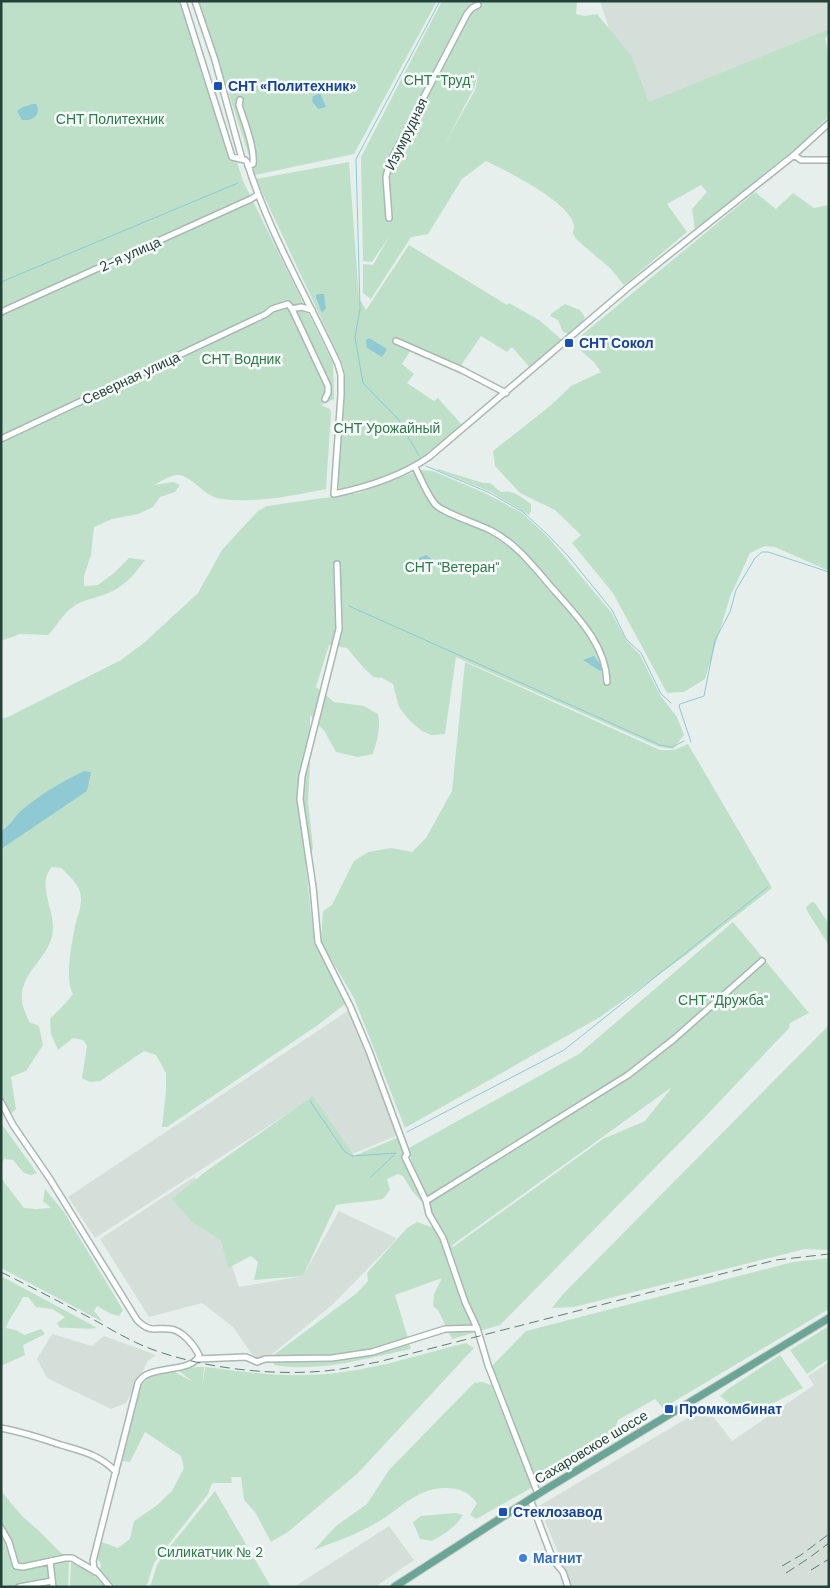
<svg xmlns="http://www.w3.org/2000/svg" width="830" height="1588" viewBox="0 0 830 1588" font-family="'DM Sans',sans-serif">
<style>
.built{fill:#d4dfda}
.green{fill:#bfe0c8;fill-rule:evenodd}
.water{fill:#8ec9d4}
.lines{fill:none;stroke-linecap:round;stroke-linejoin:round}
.stream{stroke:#8ec9d4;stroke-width:1}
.minor-casing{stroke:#a8b8b2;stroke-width:8}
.major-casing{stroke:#c2cac8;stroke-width:9}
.minor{stroke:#fff;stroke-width:5}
.major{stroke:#6aa596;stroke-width:7}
.rail{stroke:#5f7d75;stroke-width:1;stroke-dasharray:10 5;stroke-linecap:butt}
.transit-dot{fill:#1a4fb4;stroke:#f7fbf9;stroke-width:2}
.shop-dot{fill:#3f7fe0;stroke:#f7fbf9;stroke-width:2}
.labels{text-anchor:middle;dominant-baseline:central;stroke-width:5;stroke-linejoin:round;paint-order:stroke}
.park-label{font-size:14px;fill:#2d7a4b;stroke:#f7fbf9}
.transit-label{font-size:14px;font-weight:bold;fill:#164399;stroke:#f7fbf9;text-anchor:start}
.street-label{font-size:14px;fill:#24423a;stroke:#f7fbf9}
.shop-label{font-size:14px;font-weight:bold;fill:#366cbe;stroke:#f7fbf9;text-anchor:start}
</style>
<rect width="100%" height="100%" fill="#e6efeb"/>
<!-- built -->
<path class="built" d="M600 1H829V33L635 109Z
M349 1010 398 1135 350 1155 312 1098 95 1238 68 1197Z
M194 1177 215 1215 239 1287 303 1276 339 1211 396 1238 395 1241 332 1305 270 1356 256 1360 233 1327 202 1303 149 1317 100 1239Z
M52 1334 92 1346 104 1336 156 1355 148 1361 126 1403 111 1409 47 1378 37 1359Z
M829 1362V1587H572L539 1506 706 1407 732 1441 814 1385 808 1376Z
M389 1526 414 1560 375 1587H294Z"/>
<!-- green -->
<path class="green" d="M1 1H186L243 181 333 363 334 399 321 405 330 409 331 412 326 489C292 496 257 503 222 499 206 498 193 477 179 475 171 474 160 482 154 485L173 482 180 485 175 492 160 497 153 507 138 514 112 519 94 527 91 555 84 576V586L98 585 114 573 129 558 145 560C131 579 122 589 100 596 91 599 81 601 74 606 63 613 57 626 48 635L20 634 1 641Z
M199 1H437L354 154 255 175Z
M442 1H577L576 14 585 16 597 14 631 55 649 102 827 30 829 27V33L825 39 829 55V116L803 142 695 230 692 209 707 192 701 185 667 204 687 232 624 285 611 269 577 240 573 234C573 231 574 229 574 226 572 203 505 170 486 161L462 179 428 234 411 237 371 299 363 293V264L373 265 389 237 372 262 363 261 361 157ZM480 68 475 90 446 142 474 88Z
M349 162 359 298 366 310 409 245 507 305 509 303 539 320 562 340 531 369 512 347 507 352 481 336 458 370 411 350 402 364 414 374 407 383 434 401 438 398 463 426 416 465 397 474 342 491 337 485 345 375 343 365 256 179Z
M755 192 776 209 793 193 814 208 829 205V571L775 547 765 546 750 553 730 597 705 679 684 692 667 693 613 593 572 543 581 535 555 510 520 493 495 466 493 451 550 406 571 386 601 372 594 362 578 348 577 339Z
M565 304 580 310 585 317 582 322 568 334 563 332 558 320 550 316 552 313Z
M438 469 483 483C495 482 492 487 501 492 513 489 522 498 531 504V511L529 515 491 492 437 470Z
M419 470 433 471 487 494 522 513 548 537 611 612 626 640 640 655 660 695 677 717 684 735 673 749 659 747 456 657 445 734 431 735 422 731 409 720 399 707 393 684 382 678 373 677 363 667 347 648 329 645 316 687 334 702 364 706 378 714C381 728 377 741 373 754L358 757 336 752 325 732 310 715V764L308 802 313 848 306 868 312 922 317 945 345 1004 318 1025 167 1127H162L166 1091V1073L156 1055 144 1051 100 1081 90 1082 82 1078 87 1046 83 1040 73 1038 58 1050 51 1034 50 1019C58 1010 65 1005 73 994 64 979 72 943 75 926 78 914 83 904 80 892 77 882 67 874 61 868L52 867C37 883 53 908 53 927 53 958 20 969 22 1000 22 1007 27 1015 29 1022L39 1026 43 1045 26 1071 11 1077 16 1109 11 1114 1 1096V719L8 717 121 660 145 642 198 593 222 550 243 527 258 511 267 506 359 493Z
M465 662 660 750H674L688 744 772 888 686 955 600 1017 405 1128 354 998 321 942 323 911 332 905 354 861 368 852 391 848 412 852 426 838 452 791Z
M812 902 815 903 829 924 828 944 806 909 807 906Z
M733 922 809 1013 790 1023 789 1028 704 1118 500 1325 452 1339 438 1310 433 1306 434 1294 442 1278 395 1295 411 1349C367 1358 319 1373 274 1365L275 1354 357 1293 368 1281 367 1273 407 1228 417 1222 431 1227 440 1234 407 1149 579 1054ZM672 1087 645 1121 603 1139 453 1247 451 1246Z
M829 1025V1250L805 1249 574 1307 552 1308 563 1294Z
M313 1096 354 1156 399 1137 424 1204 412 1191 403 1176 398 1174 387 1179 390 1190 383 1199C367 1202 352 1202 336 1205L303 1276 254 1280 258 1262 251 1256 228 1268 221 1240 193 1223 172 1199 205 1172Z
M1 1123 37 1173 31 1175 24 1173 13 1160 4 1159 1 1164Z
M1 1178 24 1208 36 1209 51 1208 43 1201 45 1189 64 1212 120 1305 123 1310 119 1316 111 1314 97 1306 94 1311 103 1322 1 1268Z
M829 1258V1309L663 1408 655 1399 618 1420 611 1441 538 1484 492 1366 526 1331 793 1262Z
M1 1276 92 1325 97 1328C85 1330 72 1327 60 1328L57 1323 65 1317 52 1309 36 1307 28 1297H23C18 1308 10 1316 6 1328L16 1330 24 1335 41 1329 45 1334 23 1345 25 1355 1 1366Z
M829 1326V1359L807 1374 790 1350Z
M466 1343 474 1348 358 1473 288 1532 271 1542 255 1512 244 1500 241 1477H231L232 1483H212L208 1494 154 1563 148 1582 145 1587H116L100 1570 101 1565 97 1557 102 1542 118 1548 130 1539 134 1521 156 1506 172 1491 184 1468 181 1456 145 1432 130 1462 121 1461 141 1385 150 1376 163 1372H175L193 1382 179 1371 194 1367H204L202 1388 205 1367C238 1371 271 1376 304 1375 359 1375 413 1356 466 1343Z
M780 1355 803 1388 746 1417 720 1396 728 1389Z
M483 1382 491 1385 533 1487 476 1519 470 1515 477 1503C468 1492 462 1489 448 1488 417 1486 399 1511 374 1524 356 1535 334 1542 314 1550L336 1526 367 1504 389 1470 474 1383Z
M1 1491 22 1516 39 1531 69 1561 68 1587H1Z
M215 1491 271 1587H150L157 1565 164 1554Z
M456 1513 463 1515C455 1528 444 1534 432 1541L420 1539 413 1522 421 1516Z
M71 1563C84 1564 97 1577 105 1587H70Z"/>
<!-- water -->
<path class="water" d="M320 93 326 107 318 109 312 101 313 96Z
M32 104H36C42 115 33 121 22 120L17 111 21 108Z
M319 294H324L326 308 323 312 321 311 316 297V295Z
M369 338 387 349 382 357 367 348 366 340Z
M426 555 433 560 429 567 420 562 419 558Z
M594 656 604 669 600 671 583 660Z
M84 771 91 772 87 791 1 849V831C13 824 14 816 23 809 41 794 63 781 84 771Z"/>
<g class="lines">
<!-- stream -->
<path class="stream" d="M1 282 238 183
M419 456 398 419 363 383 355 337 360 309 356 159 440 1
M426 466 490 493 523 512 548 535 569 557 612 610 626 639 641 653 661 694 671 703
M349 606 660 745 672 747 684 741
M691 742 679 706 680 704 704 696 715 640 730 612 736 590 755 558 762 552H768L829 572
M310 1101 344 1151 352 1156 396 1153 371 1177
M407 1132 564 1050 768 887"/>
<!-- minor casing -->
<g class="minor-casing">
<path id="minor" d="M183 1 232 157 245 160 247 162C269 233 307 297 338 364L341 375V395L334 494C368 487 400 477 429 457L631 285 794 155 829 123
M195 1 215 60 242 159
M240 100 239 105C244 121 255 148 253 164L248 166
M794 155 801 160H829
M389 218 386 177 389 164 467 14 472 8 478 5
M292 309 301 307 312 310
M1 312 251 199 257 195
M396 341 462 370 506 393
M1 439 266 314 272 309 288 304 292 309 328 386V393L325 399
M415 467C420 477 428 496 435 504 441 512 478 524 490 530 516 543 534 567 553 589 577 616 606 645 607 682
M1 1102 13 1125 50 1179 137 1320C151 1334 155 1327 170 1329 182 1330 194 1345 199 1355 195 1371 158 1367 146 1375 142 1377 140 1380 138 1383L93 1561 94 1568 110 1587
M426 1201 628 1075 674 1039 762 961
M477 1328 488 1365 538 1494
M198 1359 246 1357 257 1362 265 1359 332 1358 372 1352 445 1329 477 1328 465 1302 443 1238 429 1214 426 1201 405 1157 407 1154 369 1051 350 1006 318 942 313 887 300 799 302 776 339 629 337 564
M1 1428C22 1432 41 1438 61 1445 82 1451 100 1455 116 1472
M530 1499 553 1560 563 1572 568 1587
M1 1528 9 1542 16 1566 23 1567 65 1558H72L96 1572
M50 1561 53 1587
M19 1587 52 1581"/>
</g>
<!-- major casing -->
<g class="major-casing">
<path id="major" d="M394 1587 538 1494 829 1318"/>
</g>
<!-- minor -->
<use href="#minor" class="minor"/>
<!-- major -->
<use href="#major" class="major"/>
<!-- rail -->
<path class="rail" d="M1 1272C33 1288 64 1304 96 1321 112 1330 129 1340 146 1347 201 1369 282 1378 341 1369 353 1367 366 1364 378 1362L776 1260 829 1254
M782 1566 801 1555 829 1534
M811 1570 829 1559
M786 1573 809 1558 829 1543"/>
</g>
<!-- markers -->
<g class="transit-dot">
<rect x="213" y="81" width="10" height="10" rx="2.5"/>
<rect x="564" y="338" width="10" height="10" rx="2.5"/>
<rect x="664" y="1404" width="10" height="10" rx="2.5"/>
<rect x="498" y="1507" width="10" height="10" rx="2.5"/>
</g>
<circle class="shop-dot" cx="523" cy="1558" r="5"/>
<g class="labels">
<!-- park labels -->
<g class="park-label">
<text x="439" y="80">СНТ "Труд"</text>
<text x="110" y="119">СНТ Политехник</text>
<text x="241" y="359">СНТ Водник</text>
<text x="387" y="428">СНТ Урожайный</text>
<text x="452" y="567">СНТ "Ветеран"</text>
<text x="723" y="1000">СНТ "Дружба"</text>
<text x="210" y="1552">Силикатчик № 2</text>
</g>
<!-- transit labels -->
<g class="transit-label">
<text x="228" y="86">СНТ «Политехник»</text>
<text x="579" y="343">СНТ Сокол</text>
<text x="679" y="1409">Промкомбинат</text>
<text x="513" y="1512">Стеклозавод</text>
</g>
<!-- street labels -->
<g class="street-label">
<text transform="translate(406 134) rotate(-64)">Изумрудная</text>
<text transform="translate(130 254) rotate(-24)">2-я улица</text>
<text transform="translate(131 378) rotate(-25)">Северная улица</text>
<text transform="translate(591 1447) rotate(-31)">Сахаровское шоссе</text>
</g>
<!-- shop labels -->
<g class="shop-label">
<text x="533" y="1558">Магнит</text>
</g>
</g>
<!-- border -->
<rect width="830" height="1588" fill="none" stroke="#24423a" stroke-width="5"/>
</svg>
